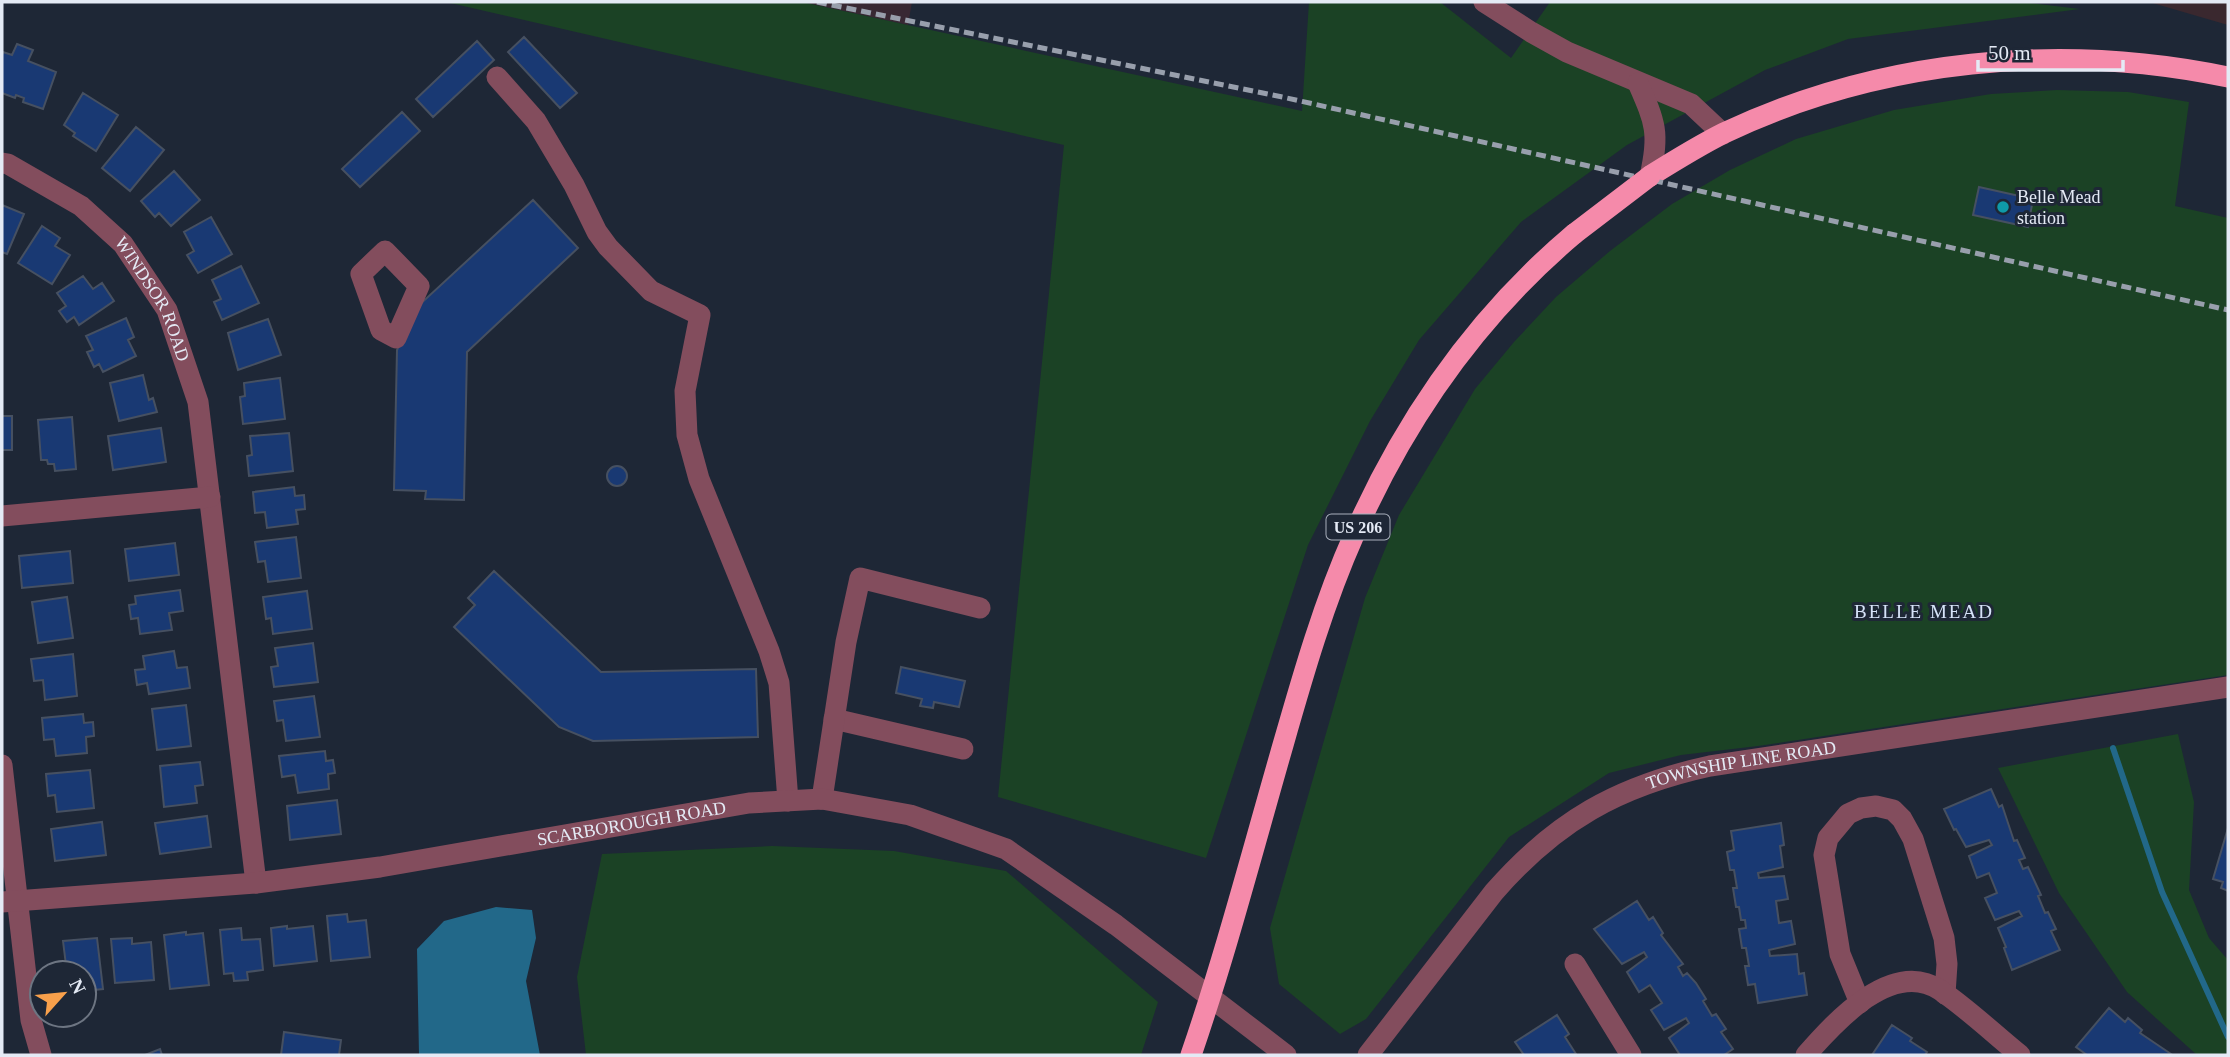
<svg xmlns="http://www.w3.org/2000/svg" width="2230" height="1057" viewBox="0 0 2230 1057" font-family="Georgia,serif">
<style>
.commercial{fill:#3a282f}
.industrial{fill:#382833}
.green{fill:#1b4225}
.water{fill:#226889}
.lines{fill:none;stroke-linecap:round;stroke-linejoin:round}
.stream{stroke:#226889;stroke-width:6}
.building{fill:#193973;stroke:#465061;stroke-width:2}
.minor{stroke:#834d5d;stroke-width:21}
.highway{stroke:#f58aaa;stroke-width:21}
.rail{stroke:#989fac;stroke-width:5;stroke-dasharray:10 5;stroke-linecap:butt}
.highway-bridge{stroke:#f58aaa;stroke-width:21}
.culture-dot{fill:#0f9aa8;stroke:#1e2736;stroke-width:2.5}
.labels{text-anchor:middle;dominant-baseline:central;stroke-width:6;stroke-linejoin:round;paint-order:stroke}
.shield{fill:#1e2736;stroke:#a9b0bc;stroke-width:2}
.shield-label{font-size:16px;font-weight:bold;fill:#e4eaf5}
.poi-label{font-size:18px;fill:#e4eaf5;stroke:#1e2736;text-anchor:start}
.street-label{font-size:18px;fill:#e4eaf5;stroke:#1e2736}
.neighbourhood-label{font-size:19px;letter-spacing:2px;fill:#d6e3f8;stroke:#1e2736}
</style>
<rect width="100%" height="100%" fill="#1e2736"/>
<!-- commercial -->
<path class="commercial" d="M2149 2H2228V25Z"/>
<!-- industrial -->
<path class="industrial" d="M802 2H912L908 25Z"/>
<!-- green -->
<path class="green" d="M446 2H802L1302 111 1309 2H1440L1511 58 1550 2H2021L2080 9 1848 39 1765 70 1627 145 1521 222 1419 340 1370 421 1308 545 1206 858 998 797 1064 145Z
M2057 90 2128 92 2189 102 2175 206 2228 218V675L1758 746 1681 755 1609 773 1509 837 1366 1019 1340 1034 1279 984 1270 928 1365 598 1399 515 1475 389 1514 342 1556 297 1610 251 1672 204 1730 170 1796 139 1894 110 1991 94Z
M2178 734 2194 802 2189 890 2209 938 2228 960V1055H2197L2127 992 2059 893 1998 768Z
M772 846 894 851 1006 871 1158 1002 1141 1055H586L577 977 602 854Z"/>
<!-- water -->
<path class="water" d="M496 907 532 910 536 938 526 981 540 1055H419L417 949 444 921Z"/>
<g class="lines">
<!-- stream -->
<path class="stream" d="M2113 748 2162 892 2228 1037"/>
</g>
<!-- building -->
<path class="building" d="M524 37 577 93 560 108 508 52Z
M477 41 494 60 433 117 416 99Z
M17 44 33 50 28 61 56 72 43 109 23 102 24 98 16 95 15 98 2 93V55L3 52 12 55Z
M83 93 118 115 96 151 73 136 75 133 64 125Z
M402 112 420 131 360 187 342 169Z
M136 127 164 150 130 191 102 168Z
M174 171 200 200 171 226 159 213 155 217 141 201Z
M1979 187 2033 199 2028 227 1973 215Z
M533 200 578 248 467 352 464 500 425 499 426 491 394 490 397 350 417 307Z
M2 205 24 214 7 254 2 252Z
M211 217 232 254 198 273 187 255 194 251 184 232Z
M42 226 60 238 55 246 70 255 52 284 18 263Z
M241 266 259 303 222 320 214 302 221 299 212 280Z
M83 276 93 289 102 283 114 301 79 325 74 317 67 322 59 311 66 306 57 293Z
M126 318 134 337 128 340 136 356 103 372 99 364 94 367 87 352 93 350 86 336Z
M268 319 281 355 238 370 228 333Z
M143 375 149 400 153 398 157 412 119 421 110 383Z
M280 378 285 419 243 424 240 397 245 396 244 383Z
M2 416H12V450H2Z
M72 417 76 469 55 471 54 464H48L47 460H41L38 420Z
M161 428 166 462 113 470 108 436Z
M289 433 293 471 249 476 247 456 252 455 250 436Z
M607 476a10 10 0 1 1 20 0a10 10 0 1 1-20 0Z
M294 487 295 496 304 495 305 509 296 510 298 524 267 528 265 512 255 513 253 492Z
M296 537 301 578 268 582 265 561 258 562 255 542Z
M175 543 179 575 129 581 125 549Z
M70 551 73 583 22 588 19 556Z
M494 571 601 672 756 669 758 737 593 741 559 727 454 627 475 605 468 598Z
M180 590 183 611 169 613 172 630 140 634 138 618 131 619 129 605 136 604 135 596Z
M307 591 312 629 273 634 271 618 266 619 263 597Z
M67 597 73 638 38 643 32 602Z
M313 643 318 682 274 687 271 667 278 666 275 648Z
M174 651 177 668 187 667 190 688 149 694 147 683 137 685 135 670 145 669 143 656Z
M73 654 77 696 45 700 43 680 34 681 31 659Z
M901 667 965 681 959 707 934 702 933 708 920 706 922 699 896 693Z
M314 696 320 737 286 741 283 720 277 721 274 701Z
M186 705 191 746 157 750 152 709Z
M83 714 84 723 93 722 94 736 86 737 87 753 56 756 54 739 44 740 42 718Z
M325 751 326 761 333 760 335 773 328 774 329 789 298 793 295 775 282 777 279 756Z
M200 762 203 785 195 786 197 803 164 807 160 766Z
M90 770 94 808 57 812 55 795 48 796 46 774Z
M1991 789 1999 807 2002 805 2014 841 2017 840 2025 858 2019 860 2023 869 2028 867 2041 895 2038 896 2045 913 2048 912 2056 929 2051 931 2060 950 2012 970 2004 948 2006 947 1998 928 2022 916 2019 911 1995 920 1985 898 1997 893 1989 873 1977 878 1969 856 1992 845 1989 840 1966 847 1956 829 1954 830 1944 809Z
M337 800 341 834 290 840 287 806Z
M207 816 211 847 160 854 155 823Z
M102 822 106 855 55 861 51 829Z
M1781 823 1784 845 1780 846 1783 867 1758 873 1759 878 1784 876 1788 899 1776 901 1779 923 1791 921 1795 944 1769 950 1770 956 1797 954 1799 974 1804 973 1807 995 1758 1003 1755 984 1748 985 1745 966H1749L1746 948H1742L1739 929 1746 928 1745 920H1741L1739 907H1736L1733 888H1737L1734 870H1730L1727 852 1734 850 1731 831Z
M2228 828V891L2221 888 2223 882 2213 879Z
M1637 901 1649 920 1653 917 1663 933 1661 935 1683 964 1678 967 1683 976 1687 973 1696 983 1706 999 1703 1001 1712 1016 1716 1014 1726 1029 1721 1032 1733 1049 1724 1055H1680L1669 1038 1689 1023 1686 1018 1664 1030 1651 1010 1662 1003 1650 985 1639 992 1627 972 1647 957 1644 952 1622 964 1594 929Z
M347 914 348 922 366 920 370 957 331 961 327 916Z
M287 926V929L313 926 317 961 274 966 271 928Z
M241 928 242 940 260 939 263 970 247 972 248 980 234 981 233 973 224 974 220 930Z
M186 932V935L203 933 209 985 170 989 164 935Z
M97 938 103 989 84 991V973H67L63 941Z
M132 938V944L151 942 154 980 115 983 111 939Z
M2109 1008 2125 1022 2128 1018 2142 1030 2140 1033 2171 1054 2087 1055 2076 1047Z
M1557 1015 1569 1034 1565 1037 1576 1054 1524 1055 1515 1042Z
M1892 1025 1912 1038 1910 1041 1927 1052 1925 1055H1872Z
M284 1032 341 1040 339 1055H281Z
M160 1049 162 1055H145Z"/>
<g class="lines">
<!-- minor -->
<g class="minor">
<path d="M1484 2 1531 32 1567 52 1691 104 1723 134"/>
<path d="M497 77 536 121 574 185 597 232 608 247 651 291 700 315 685 391 687 435 699 479 769 651 779 683 788 801"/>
<path d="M1638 83C1655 122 1660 133 1650 176"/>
<path id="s1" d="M2 163 8 164 81 206 123 244 167 310 198 402 256 883"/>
<path d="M385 251 419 286 396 338 381 330 361 274Z"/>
<path d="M2 516 210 497"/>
<path d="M834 719 963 749"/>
<path d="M2 765 31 1020 41 1055"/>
<path d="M822 799 846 642 860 578 980 608"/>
<path id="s2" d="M2 902 256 883 380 867 749 803 822 799 910 815 1006 849 1116 925 1286 1055"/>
<path d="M1575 964 1631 1055"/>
<path d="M1860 1003 1840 954 1824 855 1828 838 1848 814 1861 808 1876 806 1893 810 1902 819 1913 839 1944 938 1947 964 1945 994"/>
<path id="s3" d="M1368 1055 1494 892C1556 821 1618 786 1710 766L2228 687"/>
<path d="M1806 1055C1835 1022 1892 958 1940 990 1968 1009 1994 1034 2020 1055"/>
</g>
<!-- highway -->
<path class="highway" d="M1650 176C1674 161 1698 146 1724 133 1880 59 2060 42 2228 77
M1191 1055C1226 953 1253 849 1283 745 1303 675 1324 602 1354 535 1405 419 1477 316 1574 234"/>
<!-- rail -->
<path class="rail" d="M817 2 1287 98 2228 310"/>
<!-- highway-bridge -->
<path class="highway-bridge" d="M1574 234 1650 176"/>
</g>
<!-- markers -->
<circle class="culture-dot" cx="2003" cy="207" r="7"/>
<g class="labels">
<!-- shield labels -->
<rect class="shield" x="1326.5" y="514.5" width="63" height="25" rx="5"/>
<g class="shield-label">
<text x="1358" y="527">US 206</text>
</g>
<!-- poi labels -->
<g class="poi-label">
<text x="2017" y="197">Belle Mead<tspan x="2017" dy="21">station</tspan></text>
</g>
<!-- street labels -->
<g class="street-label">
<text stroke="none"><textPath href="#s1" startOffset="210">WINDSOR ROAD</textPath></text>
<text stroke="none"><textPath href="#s3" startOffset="492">TOWNSHIP LINE ROAD</textPath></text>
<text stroke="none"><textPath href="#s2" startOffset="635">SCARBOROUGH ROAD</textPath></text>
</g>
<!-- neighbourhood labels -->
<g class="neighbourhood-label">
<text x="1924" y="611">BELLE MEAD</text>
</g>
</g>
<!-- border -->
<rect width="2230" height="1057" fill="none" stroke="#e4eaf5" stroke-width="7"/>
<!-- north arrow -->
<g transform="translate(63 994) rotate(63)"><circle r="33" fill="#1e2736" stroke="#6d7582" stroke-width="2"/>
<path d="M0-5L12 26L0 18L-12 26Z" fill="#f8a04b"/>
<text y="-10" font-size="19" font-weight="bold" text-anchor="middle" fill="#e4eaf5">N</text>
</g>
<!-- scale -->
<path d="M1978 60v10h145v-10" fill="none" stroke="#e4eaf5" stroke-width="3.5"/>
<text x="1988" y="60" font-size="21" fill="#e4eaf5" stroke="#1e2736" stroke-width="5" paint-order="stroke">50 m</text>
</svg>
